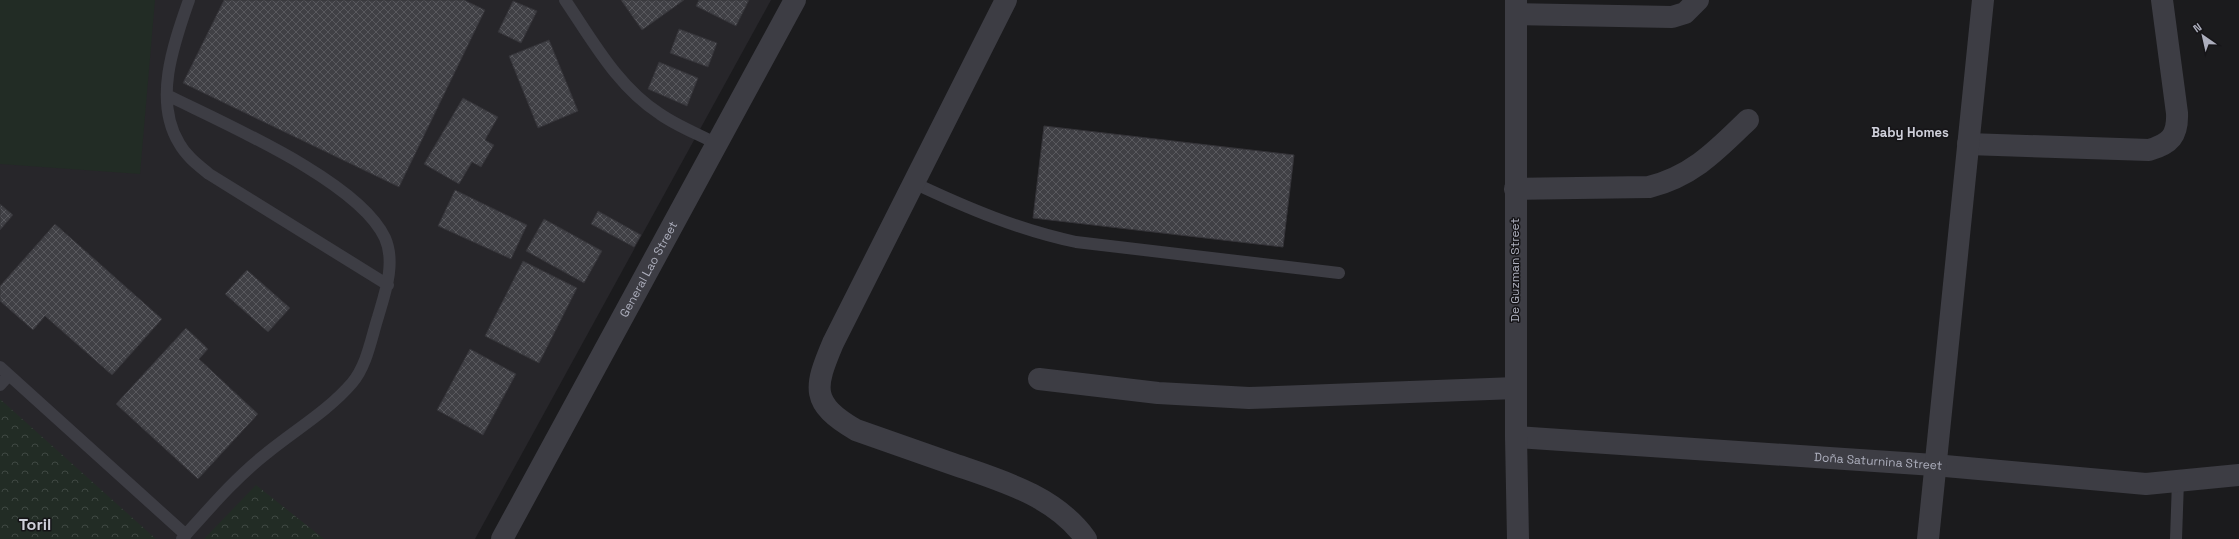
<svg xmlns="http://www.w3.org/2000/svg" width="2239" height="539" viewBox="0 0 2239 539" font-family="'Space Grotesk',sans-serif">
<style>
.built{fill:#27262a}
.park{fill:url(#park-crowns)}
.pitch{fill:#222c25}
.building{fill:url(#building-cross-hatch);stroke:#353439}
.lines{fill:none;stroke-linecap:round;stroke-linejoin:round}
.service{stroke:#3d3d44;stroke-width:12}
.minor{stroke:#3d3d44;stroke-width:22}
.tertiary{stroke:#3d3d44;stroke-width:22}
.labels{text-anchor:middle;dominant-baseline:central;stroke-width:3;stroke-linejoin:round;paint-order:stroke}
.street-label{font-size:12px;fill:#adafbd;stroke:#161518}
.neighbourhood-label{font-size:13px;font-weight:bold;fill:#cecfd9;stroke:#161518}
.district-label{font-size:16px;font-weight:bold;fill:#cecfd9;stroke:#161518}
</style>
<defs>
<pattern id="park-crowns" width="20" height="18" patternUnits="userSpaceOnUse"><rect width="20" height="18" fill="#222c25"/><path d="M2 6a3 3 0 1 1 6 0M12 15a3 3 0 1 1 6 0" fill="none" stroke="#3f4843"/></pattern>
<pattern id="building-cross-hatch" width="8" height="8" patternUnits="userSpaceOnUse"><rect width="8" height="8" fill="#404045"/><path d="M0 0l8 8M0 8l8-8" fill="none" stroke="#59595e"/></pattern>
</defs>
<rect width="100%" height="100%" fill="#1b1b1d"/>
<!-- built -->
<path class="built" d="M0 0H771L475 539H0Z"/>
<!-- park -->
<path class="park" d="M0 399 156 539H0Z
M256 485 324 539H204Z"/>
<!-- pitch -->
<path class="pitch" d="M0 0H155L140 174 0 164Z"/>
<!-- building -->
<path class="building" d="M224 0H464L485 10 399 187 183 83Z
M621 0H684L642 30Z
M699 0H749L736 26 696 6Z
M513 1 537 11 521 43 498 32Z
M679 29 717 43 708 67 670 53Z
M549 40 578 111 538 128 509 56Z
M659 62 698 78 687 106 648 89Z
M463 98 498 117 485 140 494 145 481 167 472 162 459 184 424 164Z
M1044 126 1294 155 1283 247 1033 218Z
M455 190 527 225 511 259 438 226Z
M0 204 13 215 0 230Z
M598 211 641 235 634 247 591 224Z
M544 219 602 251 584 283 526 251Z
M55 224 162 319 112 375 45 316 33 330 0 301V286Z
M523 261 577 288 539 363 485 336Z
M247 270 290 308 268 332 225 294Z
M186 328 208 349 199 359 258 414 198 479 116 404Z
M470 349 516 374 483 435 437 410Z"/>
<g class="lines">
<!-- service -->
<path class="service" d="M189 0C174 43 153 100 179 143 186 156 198 165 209 174L388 285
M565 0C593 41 617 86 660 114 677 126 698 134 717 144
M167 95C223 123 359 181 385 238 396 263 385 293 378 317 371 339 367 365 352 383 328 411 295 430 267 453 235 478 209 509 182 539
M914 183C967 208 1019 230 1076 242L1339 273
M0 367 186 535
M0 385 9 375
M2176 539 2178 481"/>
<!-- minor -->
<g class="minor">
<path d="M1006 0 833 343C814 388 810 403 856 430 887 441 919 452 950 463 999 480 1055 495 1086 539"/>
<path d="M1516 14 1672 17 1685 13 1698 0"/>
<path d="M1968 144 2149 150C2170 144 2178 136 2177 113L2162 0"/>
<path d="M1515 189 1649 187C1693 176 1717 150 1748 120"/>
<path d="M1039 379 1158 393 1249 398 1516 388"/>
<path id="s1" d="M1516 437 1934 465 2146 484 2239 475"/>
<path id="s2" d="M502 539 795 0"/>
<path d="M1928 539 1983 0"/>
</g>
<!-- tertiary -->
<path class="tertiary" d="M1516 0V437L1518 539"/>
</g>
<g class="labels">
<!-- street labels -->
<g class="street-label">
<text stroke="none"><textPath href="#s2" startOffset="307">General Lao Street</textPath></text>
<text transform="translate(1515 270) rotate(-90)">De Guzman Street</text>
<text stroke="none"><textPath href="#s1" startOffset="363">Doña Saturnina Street</textPath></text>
</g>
<!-- neighbourhood labels -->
<g class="neighbourhood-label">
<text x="1910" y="132">Baby Homes</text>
</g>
<!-- district labels -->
<g class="district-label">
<text x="35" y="524">Toril</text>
</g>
</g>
<!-- north arrow -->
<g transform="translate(2203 36) rotate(326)" stroke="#161518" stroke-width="3" paint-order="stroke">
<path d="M0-3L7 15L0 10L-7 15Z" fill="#adafbd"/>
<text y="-6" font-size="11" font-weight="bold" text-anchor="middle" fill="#adafbd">N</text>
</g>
</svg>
